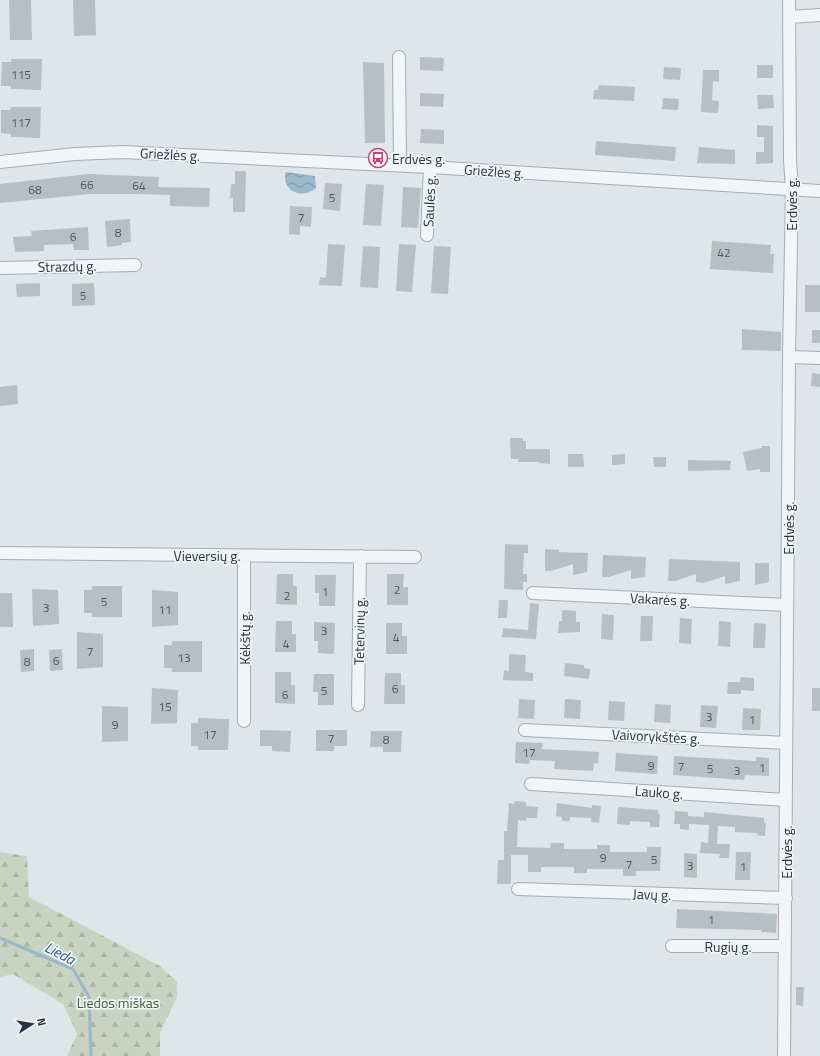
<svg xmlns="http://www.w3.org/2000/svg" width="820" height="1056" viewBox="0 0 820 1056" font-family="'Titillium Web',sans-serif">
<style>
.forest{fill:url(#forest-firs)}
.water{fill:url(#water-waves)}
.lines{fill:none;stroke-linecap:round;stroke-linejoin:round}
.stream{stroke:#99b8cb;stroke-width:3}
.building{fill:#b6bec6}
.minor-casing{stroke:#a4acb3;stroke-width:14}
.minor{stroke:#f2f5f7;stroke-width:12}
.labels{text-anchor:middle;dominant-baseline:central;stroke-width:3.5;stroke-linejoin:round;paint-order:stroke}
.number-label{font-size:12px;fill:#4b5662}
.street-label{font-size:14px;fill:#273441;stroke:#eff3f7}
.poi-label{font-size:14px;fill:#273441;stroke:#eff3f7;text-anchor:start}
.park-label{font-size:14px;fill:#415d34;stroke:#eff3f7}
.water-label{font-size:15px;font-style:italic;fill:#305977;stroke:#eff3f7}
</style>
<defs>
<pattern id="forest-firs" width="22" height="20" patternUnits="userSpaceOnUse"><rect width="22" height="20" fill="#c8d3c0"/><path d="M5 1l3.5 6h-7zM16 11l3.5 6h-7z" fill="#acb6a6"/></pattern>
<pattern id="water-waves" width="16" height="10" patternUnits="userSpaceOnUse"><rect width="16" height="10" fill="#99b8cb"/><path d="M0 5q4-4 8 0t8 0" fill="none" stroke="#7d96a6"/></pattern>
</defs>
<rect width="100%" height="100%" fill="#dfe5e9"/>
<!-- forest -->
<path class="forest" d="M0 852 27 856 29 897 160 966 177 982V997L160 1033V1056H67L77 1034 63 1004 13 974 0 977Z"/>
<!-- water -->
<path class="water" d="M286 172 315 176 316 188C303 199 284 193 285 175Z"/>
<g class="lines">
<!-- stream -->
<path class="stream" d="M0 938 73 969 89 997 91 1056"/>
</g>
<!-- building -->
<path class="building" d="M9 0H31L32 40H10Z
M73 0H95L96 35 74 36Z
M420 57 444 58 443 71 420 70Z
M11 59H42L41 90 11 89V86H1L2 62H11Z
M363 62 384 63 385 143H365Z
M757 65H773V78H757Z
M664 67 681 68 680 80 663 79Z
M703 70H719V82L713 81 712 100 719 101 718 113 701 112Z
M599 85 635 87 634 101 593 99 594 90H598Z
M420 93 444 94 443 107 420 106Z
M757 95H773L774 108 758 109Z
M663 98 679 99 678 110 662 109Z
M11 107H41L40 138 11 137V134L1 133V110H10Z
M757 125 773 126V163L756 164V152H764V137H757Z
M421 129 444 130V144L420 143Z
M596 141 676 147 675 161 595 155Z
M699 147 735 150V164L697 163Z
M235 171H246L245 212H233V198H230L231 184H235Z
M89 174 159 177 158 187 210 188 209 207 170 206V195L134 194H90L0 203V184Z
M325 183 342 184 340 211 323 209Z
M366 184 384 185 381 226 363 225Z
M403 187 421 188 418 228 401 227Z
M290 206 312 207 311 227 300 226V235L289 234Z
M130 219 131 242 122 243V245L107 247 105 221Z
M88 227 89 250H74L73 244 44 245V251L15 252 13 237 32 236 31 231Z
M712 241 771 245 770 254H774L773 273 710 269Z
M328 244 345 245 342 286 319 285 320 277 326 278Z
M399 244 416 245 412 292 396 291Z
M363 246 380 247 378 288 360 287Z
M434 246 451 247 448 294 431 293Z
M40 283V296L17 297 16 284Z
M94 283 95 305 72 306V284Z
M805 285H820V312H805Z
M742 329 781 332V351L742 350Z
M812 330H820V343H812Z
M812 373 820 374V387L811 386Z
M17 385 18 404 0 406V387Z
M510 438H523V441H526V449H550V464L539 463V462H518V459H511Z
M762 446H770V472H760V469L747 471 743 452 762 448Z
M568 454H583L584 467H568Z
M625 454V464L612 465V455Z
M653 457H666V467H654Z
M688 460 731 461 730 470 688 471Z
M505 544 528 545V553H524L523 574H527V582H523V590L504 589Z
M545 549 559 550V552L588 553 587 572 573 575V564L551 571H545Z
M603 555 646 557 645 577 631 579V570L609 577H602Z
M669 559 740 562V581L725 584V576L703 583 696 582V574L675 581H668Z
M755 563H769V582L755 585Z
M277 574H293V586H297V605L276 604Z
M387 574H404L403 587H408V605H387Z
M315 575H336L335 606H319V593H315Z
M92 586H122V617H92V613H84V590H92Z
M32 589 58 590 59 624 33 626Z
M152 590 178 592V625L152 627Z
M0 593H12L13 627H0Z
M499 600H508L507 618H498Z
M530 603 539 604 536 639 502 637 503 628 528 630Z
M562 610 576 611V622H580V632L558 633 559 621H562Z
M602 614 614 615 613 640 601 639Z
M641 616H653L652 641H640Z
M680 618 692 619 691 644 679 643Z
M276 621H292V634H296V652H275Z
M719 621 731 622 730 647 718 646Z
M314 622 335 623 334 654 318 653V641H314Z
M386 623H402V636H407V654H386Z
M754 623 766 624 765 648H753Z
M77 632 103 634V667L77 669Z
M172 641H202V672H172V668H164V645H172Z
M34 649V671L21 672 20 650Z
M62 649 63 670 50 671 49 650Z
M509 654 526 655 525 672 533 673V681L503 680 504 670 509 671Z
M565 663 584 665V668L590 669 589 679 564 676Z
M275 672H291V685H295V704L275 703Z
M385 673H401V685H405V704H384Z
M314 674H334V705H318V692H313Z
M741 677 754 678V691L741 690V694H727L728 682H740Z
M152 688 178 690 177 723 151 724Z
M812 688H820V711H812Z
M519 699 535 700 534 719 518 718Z
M565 699 581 700 580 719 564 718Z
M609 701 625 702 624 721 608 720Z
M655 704 671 705 670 723 654 722Z
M701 705 718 706 716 728 700 727Z
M102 706 128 707V741L102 742Z
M743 708 761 709 760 730H742Z
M198 718 229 719 228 750H198V746H191V723H198Z
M260 730 291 731 290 752 272 751V746H260Z
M316 730H347V746H334V751H316Z
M371 731H402L401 752H383V747H370Z
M516 742 543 743 542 749 599 752 598 764 594 763 593 771 554 769 555 761 530 760 529 764 515 763Z
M616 753 658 756 657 774 615 771Z
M674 756 756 761V757L769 758V776L745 775 744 780 673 775Z
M515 801 526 802V806L538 807 537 818H526V821L518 820 517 847 550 848 551 843H564V849H597V845H610V852H647V847H661L660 871H636V876H623V869H587V873H574V867H541V872H528V855H511V884H497L498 860H504V831H507L509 803 514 804Z
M557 803 592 808V805L601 806 599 823 591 822V818L570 817V821H562V817L556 816Z
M618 807 658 810V814H660L659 827H650V822L630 821V825L617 824Z
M675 811 688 812V816L704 817V812L764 818V823H766L765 836 757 835V833L735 832V827L718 826 717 844H730L729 858H719L720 854 700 853 701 842 708 843 709 825 689 824V830L680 829V824H674Z
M736 852H751L750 880H735Z
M684 853 697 854V878L684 877Z
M677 909 777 914 776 933 761 932V930L676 928Z
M796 987H804L803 1006 796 1005Z"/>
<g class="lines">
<!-- minor casing -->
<g class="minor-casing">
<path id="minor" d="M789 17 820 15
M399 57 400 165
M0 162 75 154 122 152 430 167 820 191
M427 235 430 167
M0 268 135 265
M789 357 820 358
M0 553 415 557
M533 593 787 605
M358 705 360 556
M244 721V556
M525 730 786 743
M531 784 786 800
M518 889 786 898
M672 946H785
M784 1056 789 357 792 191 790 159 789 0"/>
</g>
<!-- minor -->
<use href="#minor" class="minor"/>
</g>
<!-- icons -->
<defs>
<g id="bus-ring" transform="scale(1)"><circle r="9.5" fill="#eff3f7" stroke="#d43f69" stroke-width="1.5"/><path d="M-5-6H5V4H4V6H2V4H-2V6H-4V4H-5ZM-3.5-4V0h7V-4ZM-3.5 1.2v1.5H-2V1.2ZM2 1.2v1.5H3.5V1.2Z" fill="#d43f69"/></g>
</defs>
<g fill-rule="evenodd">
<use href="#bus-ring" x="378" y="158"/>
</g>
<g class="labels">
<!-- number labels -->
<g class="number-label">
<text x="21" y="74">115</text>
<text x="21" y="122">117</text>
<text x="87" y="184">66</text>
<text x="139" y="185">64</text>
<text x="35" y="189">68</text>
<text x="332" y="197">5</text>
<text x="301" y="217">7</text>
<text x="118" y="232">8</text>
<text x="73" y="236">6</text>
<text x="724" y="252">42</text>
<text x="83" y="295">5</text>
<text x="397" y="589">2</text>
<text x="325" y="591">1</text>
<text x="287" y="595">2</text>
<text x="104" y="601">5</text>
<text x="46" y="607">3</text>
<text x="165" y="609">11</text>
<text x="324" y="630">3</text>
<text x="396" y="637">4</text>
<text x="286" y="643">4</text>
<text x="90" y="651">7</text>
<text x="184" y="657">13</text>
<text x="56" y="660">6</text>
<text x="27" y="661">8</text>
<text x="395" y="688">6</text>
<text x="324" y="690">5</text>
<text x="285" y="694">6</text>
<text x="165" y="706">15</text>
<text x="709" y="716">3</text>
<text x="752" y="719">1</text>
<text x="115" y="724">9</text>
<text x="210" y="734">17</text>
<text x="331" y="738">7</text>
<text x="386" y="739">8</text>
<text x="529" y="752">17</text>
<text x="651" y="765">9</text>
<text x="681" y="766">7</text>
<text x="762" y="767">1</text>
<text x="710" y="768">5</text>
<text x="737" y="770">3</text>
<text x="603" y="857">9</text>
<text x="654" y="859">5</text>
<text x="629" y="864">7</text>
<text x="690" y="865">3</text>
<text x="743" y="866">1</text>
<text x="711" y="919">1</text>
</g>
<!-- street labels -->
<g class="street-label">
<text transform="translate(170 154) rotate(3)">Griežlės g.</text>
<text transform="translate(494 171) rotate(4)">Griežlės g.</text>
<text transform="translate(429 201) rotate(-87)">Saulės g.</text>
<text transform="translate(791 204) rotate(-90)">Erdvės g.</text>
<text transform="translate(67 266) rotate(-1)">Strazdų g.</text>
<text transform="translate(788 528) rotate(-90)">Erdvės g.</text>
<text x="207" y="555">Vieversių g.</text>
<text transform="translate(660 599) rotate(3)">Vakarės g.</text>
<text transform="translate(359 631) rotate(-89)">Tetervinų g.</text>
<text transform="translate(244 638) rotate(-90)">Kėkštų g.</text>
<text transform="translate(656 736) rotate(3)">Vaivorykštės g.</text>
<text transform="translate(659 792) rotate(4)">Lauko g.</text>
<text transform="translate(786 852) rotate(-90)">Erdvės g.</text>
<text transform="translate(652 894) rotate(2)">Javų g.</text>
<text x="728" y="946">Rugių g.</text>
</g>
<!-- poi labels -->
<g class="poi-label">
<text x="392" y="158">Erdvės g.</text>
</g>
<!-- park labels -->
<g class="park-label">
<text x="118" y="1002">Liedos miškas</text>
</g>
<!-- water labels -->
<g class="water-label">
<text transform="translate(60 953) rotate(27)">Lieda</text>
</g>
</g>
<!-- north arrow -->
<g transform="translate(32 1024) rotate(78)" stroke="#eff3f7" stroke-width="3" paint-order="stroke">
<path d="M0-3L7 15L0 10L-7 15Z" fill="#273441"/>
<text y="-6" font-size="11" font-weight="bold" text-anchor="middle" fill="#273441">N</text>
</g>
</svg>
